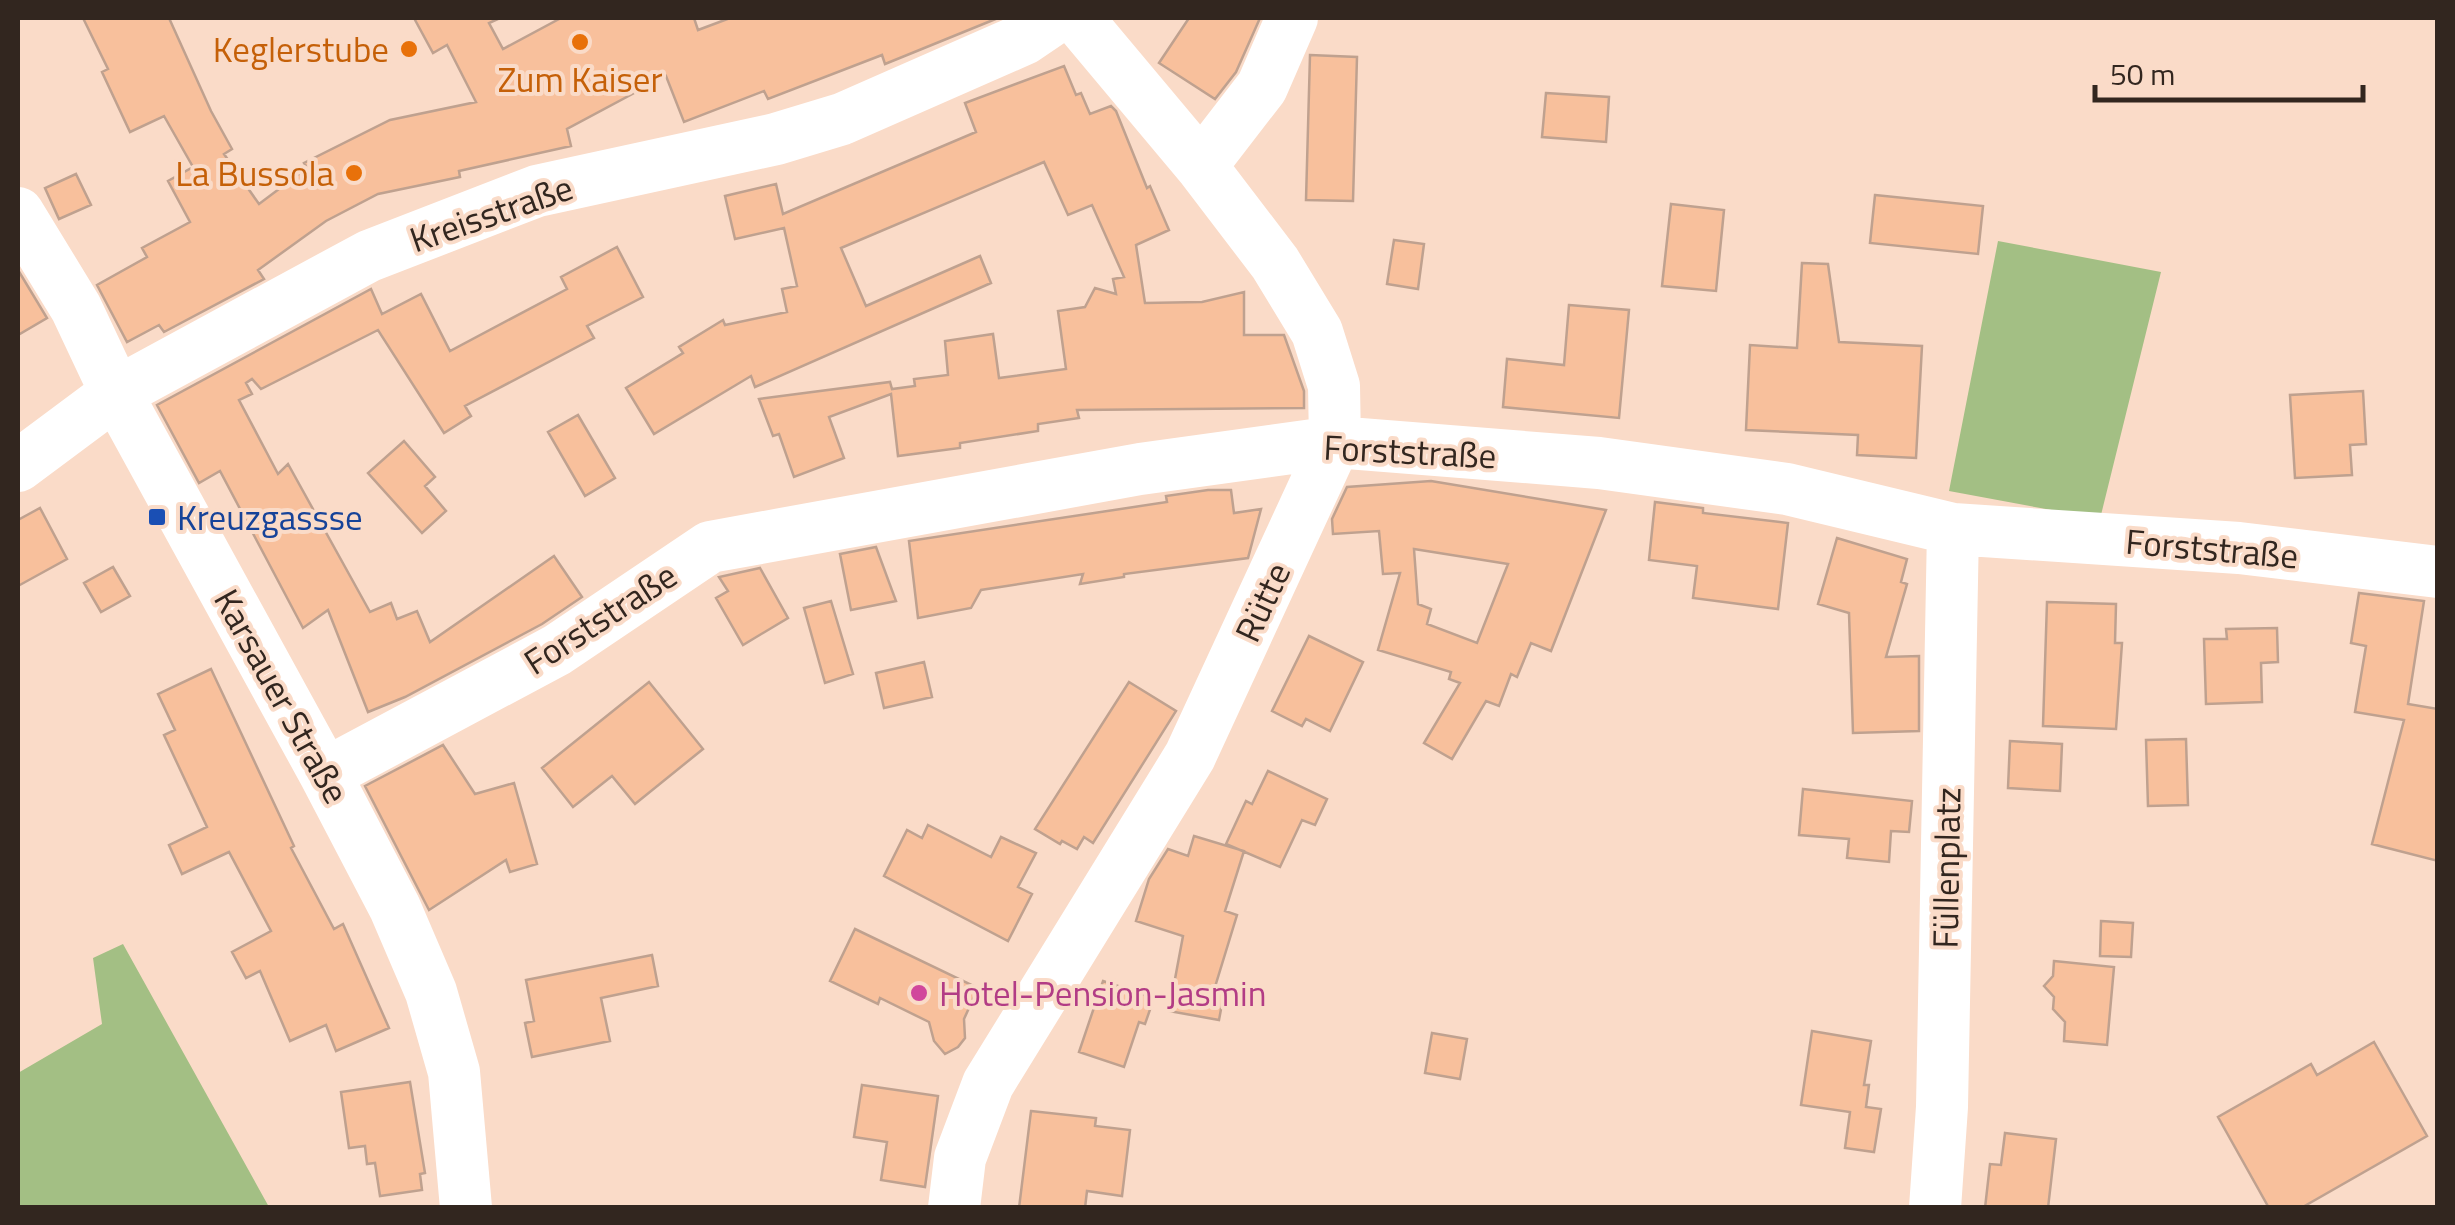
<svg xmlns="http://www.w3.org/2000/svg" width="2455" height="1225" viewBox="0 0 2455 1225" font-family="'Titillium Web',sans-serif">
<style>
.green{fill:#a3bf84}
.building{fill:#f8c09c;stroke:#bfa18f;stroke-width:2.5;fill-rule:evenodd}
.lines{fill:none;stroke-linecap:round;stroke-linejoin:round}
.minor{stroke:#fff;stroke-width:52}
.food-dot{fill:#e8710a;stroke:#fadbc8;stroke-width:4}
.transit-dot{fill:#1a4fb4;stroke:#fadbc8;stroke-width:4}
.hotel-dot{fill:#d1479c;stroke:#fadbc8;stroke-width:4}
.labels{text-anchor:middle;dominant-baseline:central;stroke-width:8;stroke-linejoin:round;paint-order:stroke}
.food-label{font-size:35px;fill:#c56008;stroke:#fadbc8;text-anchor:end}
.street-label{font-size:35px;fill:#32261f;stroke:#fadbc8}
.transit-label{font-size:35px;fill:#164399;stroke:#fadbc8;text-anchor:start}
.hotel-label{font-size:35px;fill:#b23c85;stroke:#fadbc8;text-anchor:start}
</style>
<rect width="100%" height="100%" fill="#fadbc8"/>
<!-- green -->
<path class="green" d="M1998 241 2161 272 2100 519 1949 491Z
M123 944 269 1207H18V1073L102 1024 93 958Z"/>
<!-- building -->
<path class="building" d="M83 18H169L211 111 232 149 224 154 259 204 307 168 304 163 390 120 476 102 447 45 433 53 414 18H500L489 23 503 49 561 18H694L698 30 730 18H998L885 64 882 55 768 99 764 91 684 122 666 76 567 129 571 146 459 171 460 177 378 194 326 221 258 270 264 279 164 332 159 325 127 342 97 285 147 257 142 248 190 222 168 181 193 167 164 116 130 132 102 72 108 69Z
M1189 18H1260L1236 72 1215 99 1159 63Z
M1310 55 1357 57 1353 201 1306 200Z
M1064 66 1076 95 1081 93 1090 114 1111 106 1116 111 1147 188 1150 186 1169 230 1136 245 1145 303 1202 302 1244 292V335H1284L1304 391V408L1077 410 1079 418 1038 424V431L960 443V448L898 456 891 394 829 417 844 458 794 477 779 434 773 436 759 399 890 382 892 389 915 386 914 379 948 375 945 341 993 334 999 378 1066 369 1058 311 1085 307 1095 288 1116 294 1113 279 1124 277 1092 205 1068 215 1044 162 841 248 866 306 980 256 991 283 755 387 751 376 654 434 626 388 683 353 679 347 723 320 725 325 787 312 782 289 797 286 784 228 735 239 725 196 776 184 783 214 976 132 965 103Z
M1546 93 1609 97 1606 142 1542 137Z
M76 174 91 205 59 219 45 188Z
M1875 195 1983 206 1978 254 1870 243Z
M1671 204 1724 210 1716 291 1662 286Z
M1394 240 1424 244 1418 289 1387 284Z
M617 247 643 297 587 326 594 338 465 406 471 416 444 433 378 330 261 389 252 379 246 383 252 394 239 400 278 474 288 464 370 612 391 603 397 619 417 611 430 642 554 556 582 597 542 624 405 697 368 712 328 610 303 628 220 471 199 483 157 405 371 289 382 314 421 294 450 351 567 289 561 277Z
M1802 263 1828 264 1839 342 1922 346 1916 458 1857 455 1858 435 1746 430 1750 345 1797 348Z
M18 270 47 318 18 335Z
M1569 305 1629 310 1619 418 1503 407 1507 359 1564 365Z
M2363 391 2366 444 2350 445 2352 475 2295 478 2290 395Z
M578 415 615 478 585 496 548 432Z
M404 441 435 477 425 486 446 511 422 533 368 473Z
M1431 481 1606 510 1551 651 1531 643 1517 677 1511 674 1499 706 1486 701 1452 759 1424 743 1460 683 1449 679 1451 672 1378 650 1400 573 1383 574 1379 531 1333 534 1332 519 1347 487ZM1414 549 1508 564 1477 643 1427 624 1431 609 1418 604Z
M1208 490H1231L1234 513 1261 509 1248 558 1124 574V577L1080 584 1083 574 981 590 971 608 918 618 909 541 1167 502 1166 496Z
M1655 502 1703 508V513L1788 523 1778 609 1693 598 1697 566 1649 560Z
M40 508 67 559 18 586V520Z
M1837 538 1907 559 1901 582 1907 584 1886 657 1919 656V731L1853 733 1849 613 1818 604Z
M876 547 896 601 851 610 840 554Z
M113 567 130 596 101 612 84 583Z
M760 568 788 618 743 645 716 598 728 591 719 577Z
M2359 593 2424 601 2408 704 2438 709V861L2372 844 2404 720 2355 712 2366 646 2351 643Z
M831 601 853 674 825 683 804 608Z
M2047 602 2116 604 2115 643H2122L2116 729 2043 726Z
M2277 628 2278 662 2261 663 2262 702 2206 704 2204 639H2227L2226 629Z
M1309 636 1363 662 1330 731 1306 719 1302 726 1272 711Z
M924 662 932 697 884 708 876 673Z
M211 669 294 846 291 848 334 929 343 924 389 1028 336 1051 326 1025 290 1041 260 971 246 978 232 952 271 931 229 852 182 874 169 845 207 827 164 735 175 730 158 694Z
M649 682 703 749 635 804 612 776 573 807 542 768Z
M1129 682 1176 711 1093 843 1084 837 1077 849 1062 841 1060 844 1035 829Z
M2186 739 2188 805 2148 806 2146 740Z
M2010 741 2062 744 2060 791 2008 788Z
M443 745 475 794 514 783 537 864 510 872 506 860 429 910 365 786Z
M1268 771 1327 799 1315 825 1302 820 1280 867 1226 844 1246 801 1252 804Z
M1803 789 1912 801 1909 832 1891 831 1889 862 1847 858 1849 839 1799 835Z
M928 825 991 857 1001 837 1036 853 1018 887 1032 894 1008 941 884 876 907 830 922 838Z
M1194 836 1244 851 1225 911 1237 915 1215 987 1225 988 1219 1020 1169 1011 1183 936 1136 921 1149 879 1168 849 1188 856Z
M2101 921 2133 923 2131 957 2100 956Z
M855 929 978 988 964 1019 965 1038 958 1047 945 1054 934 1041 929 1022 880 998 878 1004 830 981Z
M652 955 658 986 601 998 610 1041 532 1057 525 1023 534 1021 526 980Z
M2054 961 2114 967 2107 1045 2064 1041 2065 1022 2053 1009 2054 997 2044 986 2053 976Z
M1103 981 1154 998 1145 1024 1139 1022 1124 1067 1079 1052Z
M1812 1031 1871 1041 1864 1085H1869L1866 1107 1881 1109 1874 1152 1845 1148 1850 1112 1801 1105Z
M1432 1033 1467 1039 1460 1079 1425 1073Z
M2374 1042 2427 1136 2301 1208H2269L2218 1117 2311 1064 2317 1075Z
M410 1082 425 1173 420 1174 422 1190 380 1196 375 1163 367 1164 365 1146 349 1148 341 1092Z
M862 1085 938 1096 925 1187 881 1180 887 1142 854 1137Z
M1031 1111 1096 1118 1095 1126 1130 1130 1122 1196 1087 1191 1085 1208H1019Z
M2005 1133 2056 1139 2048 1208H1985L1990 1164 2001 1165Z"/>
<g class="lines">
<!-- minor -->
<path class="minor" d="M1201 166 1262 87 1292 18
M18 213 76 308 116 393 325 774 395 908 431 992 454 1072 466 1208
M18 466 116 393 369 256 537 191 776 139 842 119 1024 39 1055 18
M325 774 557 650 710 547 1140 469 1335 442 1599 463 1787 489 1953 529 2239 548 2438 572
M954 1208 960 1158 988 1084 1190 756 1335 442 1334 386 1317 332 1275 263 1201 166 1077 18
M1935 1208 1942 1107 1953 529"/>
</g>
<!-- markers -->
<g class="food-dot">
<circle cx="580" cy="42" r="10"/>
<circle cx="409" cy="49" r="10"/>
<circle cx="354" cy="173" r="10"/>
</g>
<rect class="transit-dot" x="147" y="507" width="20" height="20" rx="5"/>
<circle class="hotel-dot" cx="919" cy="993" r="10"/>
<g class="labels">
<!-- food labels -->
<g class="food-label">
<text x="389" y="49">Keglerstube</text>
<text x="580" y="79" text-anchor="middle">Zum Kaiser</text>
<text x="334" y="173">La Bussola</text>
</g>
<!-- street labels -->
<g class="street-label">
<text transform="translate(491 213) rotate(-19)">Kreisstraße</text>
<text transform="translate(1410 451) rotate(3)">Forststraße</text>
<text transform="translate(2212 548) rotate(5)">Forststraße</text>
<text transform="translate(1262 602) rotate(-65)">Rütte</text>
<text transform="translate(600 618) rotate(-33)">Forststraße</text>
<text transform="translate(282 696) rotate(61)">Karsauer Straße</text>
<text transform="translate(1946 868) rotate(-89)">Füllenplatz</text>
</g>
<!-- transit labels -->
<g class="transit-label">
<text x="177" y="517">Kreuzgassse</text>
</g>
<!-- hotel labels -->
<g class="hotel-label">
<text x="939" y="993">Hotel-Pension-Jasmin</text>
</g>
</g>
<!-- border -->
<rect width="2455" height="1225" fill="none" stroke="#32261f" stroke-width="40"/>
<!-- scale -->
<path d="M2095 85v15h268v-15" fill="none" stroke="#32261f" stroke-width="5"/>
<text x="2110" y="85" font-size="30" fill="#32261f" stroke="#fadbc8" stroke-width="8" paint-order="stroke">50 m</text>
</svg>
